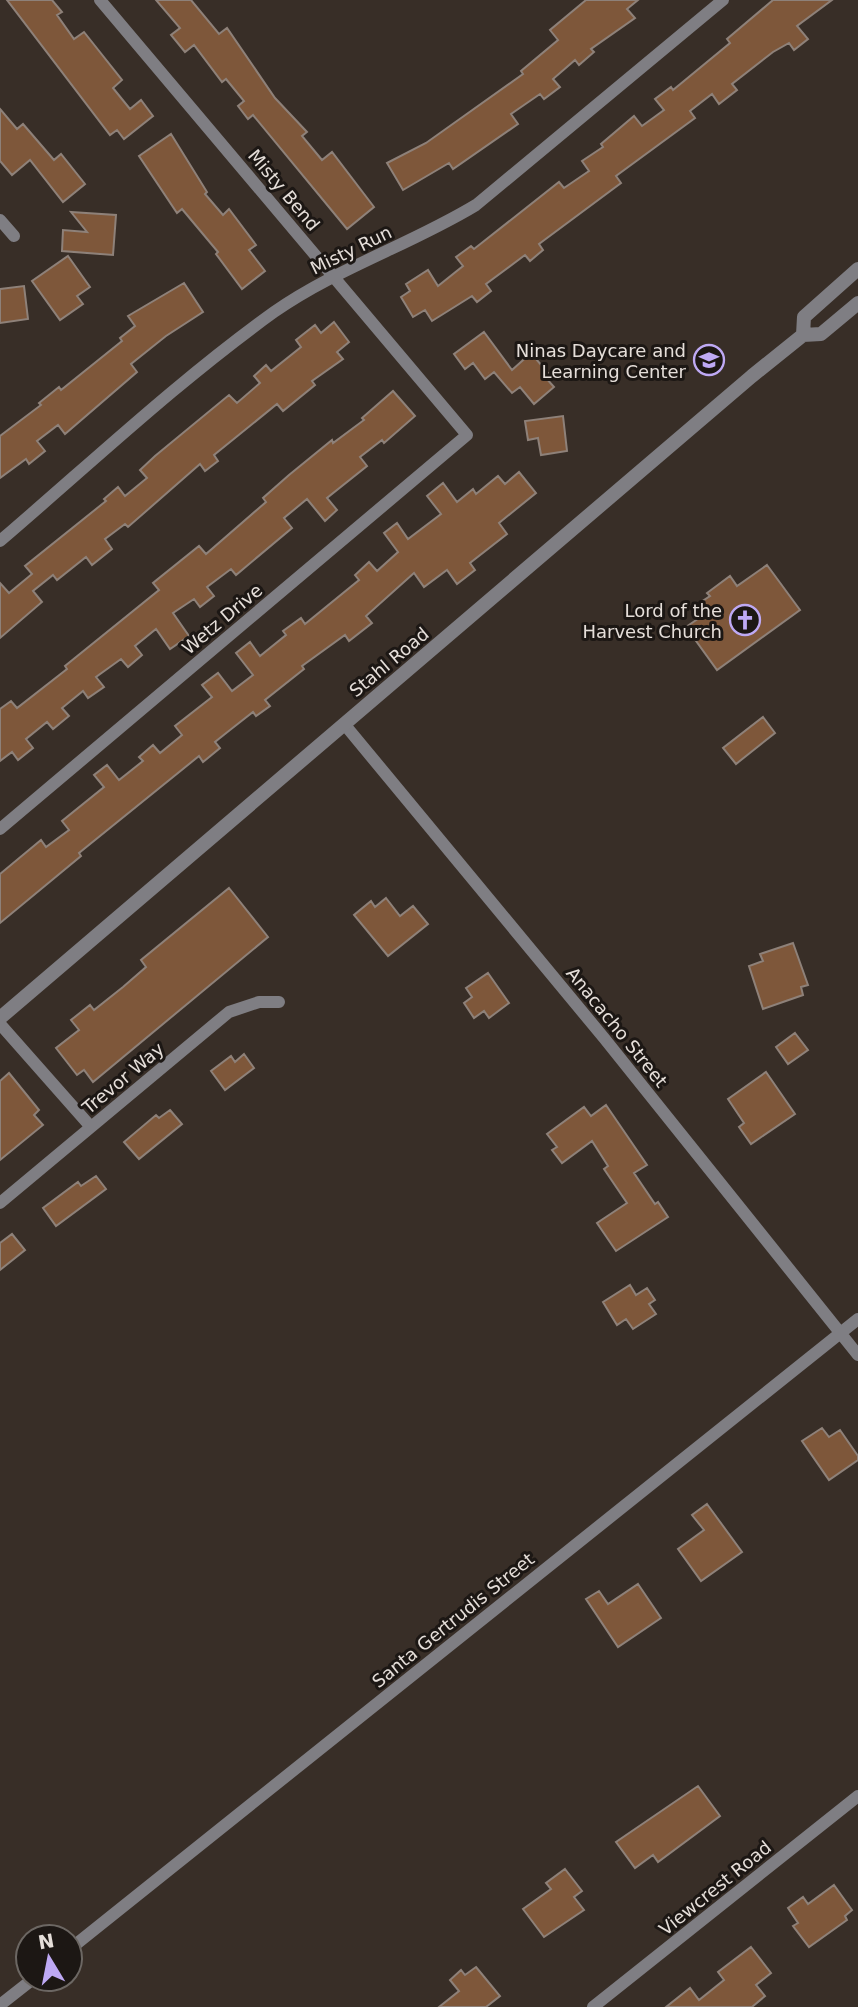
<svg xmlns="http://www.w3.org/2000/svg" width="858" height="2007" viewBox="0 0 858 2007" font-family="'DejaVu Sans',sans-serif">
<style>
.building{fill:#7e573a;stroke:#8e8179;stroke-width:2}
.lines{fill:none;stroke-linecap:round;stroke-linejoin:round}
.minor{stroke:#7f7e83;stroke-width:12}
.tertiary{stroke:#7f7e83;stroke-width:14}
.labels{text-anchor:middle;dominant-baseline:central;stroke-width:6;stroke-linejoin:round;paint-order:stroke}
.street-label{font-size:18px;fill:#e5ded9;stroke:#1c1714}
.poi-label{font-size:18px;fill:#e5ded9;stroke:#1c1714;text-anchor:end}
</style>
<rect width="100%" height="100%" fill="#382e27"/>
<!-- building -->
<path class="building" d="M7 0H52L62 12 57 15 74 39 84 32 122 80 113 88 130 109 141 100 153 116 124 139 117 130 110 135Z
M156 0H191L219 34 227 28 275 98 307 132 302 136 322 160 332 152 374 207 347 229 253 115 248 119 238 106 244 101 226 79 222 82 194 45 185 52 171 35 180 28Z
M586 0H638L627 9 635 18 591 49 594 52 579 65 575 60 553 79 560 87 544 99 540 94 511 114 518 124 453 169 449 163 403 190 387 163 426 143 523 74 521 71 558 40 550 30Z
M773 0H832L797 26 808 39 794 50 789 43 773 52 732 84 737 90 719 104 712 94 690 111 695 118 616 176 621 183 539 244 543 250 530 261 525 255 486 284 491 291 477 302 472 296 432 321 425 310 413 317 401 297 410 291 406 284 428 270 438 286 463 266 456 257 471 246 474 249 559 182 564 188 589 171 582 161 603 147 601 144 634 116 642 126 664 110 655 99 671 87 673 90 730 43 727 39Z
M0 109 17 129 23 124 54 160 61 154 85 184 63 202 30 160 12 175 0 161Z
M171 134 207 192 205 194 223 215 229 209 256 245 249 250 265 271 242 289 216 254 218 252 182 209 177 213 139 156Z
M71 212 116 215 113 255 62 251 63 230 87 232Z
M68 256 90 287 77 296 83 304 60 320 32 281Z
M184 283 203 312 166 336 131 364 137 372 65 434 58 425 37 441 45 451 29 464 26 459 0 478V436L41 405 39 403 59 387 61 390 122 341 120 338 135 326 128 316Z
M24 286 28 319 0 323V289Z
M334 322 349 342 337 352 343 359 312 381 315 385 283 411 277 404 214 455 218 461 205 471 200 464 128 527 125 524 105 539 112 549 92 565 86 557 57 580 53 575 33 591 42 602 0 638V583L9 593 32 574 25 566 106 501 104 499 118 487 125 496 147 478 140 470 155 456 229 395 237 403 260 383 254 376 266 365 271 371 301 347 296 340 315 325 321 333Z
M484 332 512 370 531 353 548 373 545 377 554 387 534 404 520 387 512 393 494 372 485 379 473 363 465 369 454 354Z
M393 391 415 416 384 443 382 440 360 457 367 466 327 498 337 510 325 521 307 499 284 518 292 528 236 575 231 569 207 587 214 596 200 607 194 599 173 613 189 636 170 649 156 629 135 646 142 655 128 667 121 659 96 677 104 687 88 698 83 691 62 708 69 716 53 729 47 722 26 739 33 748 18 760 12 752 0 761V709L11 701 17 708 67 669 65 666 159 590 153 583 199 546 206 554 266 502 263 498 289 475 332 440 333 443 364 420 362 418Z
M563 416 567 451 541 455 538 438 528 440 525 421Z
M519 472 536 493 499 523 507 534 470 563 475 570 457 584 447 570 424 587 414 573 366 616 372 623 349 641 345 635 302 666 304 669 265 700 270 706 256 716 253 712 230 730 215 742 220 748 203 762 199 756 79 853 81 856 0 923V874L41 840 46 847 69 830 62 821 104 787 94 775 107 765 119 780 143 761 139 757 153 745 160 753 182 735 175 726 212 697 202 685 218 673 232 691 253 675 236 653 250 642 260 656 286 635 283 631 301 618 305 624 359 580 355 575 369 562 377 571 398 552 384 533 397 523 408 539 441 514 427 496 443 483 457 502 473 489 476 494 498 476 505 484Z
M767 565 800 610 717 670 686 627 708 612 701 602 710 596 707 593 730 576 737 586Z
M763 717 775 733 736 764 723 748Z
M229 888 268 937 93 1082 84 1070 77 1075 56 1048 79 1030 71 1020 90 1005 94 1010 123 987 146 967 141 960Z
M386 898 400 916 413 906 428 924 388 956 354 915 371 901 375 907Z
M793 943 808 985 801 987 803 995 763 1009 749 966 763 961 760 954Z
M488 973 509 1003 489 1018 484 1011 474 1018 464 1003 472 997 466 988Z
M795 1033 808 1050 788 1064 776 1047Z
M244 1054 254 1068 225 1090 211 1071 231 1056 235 1062Z
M766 1072 795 1114 751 1144 739 1127 744 1123 728 1099Z
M9 1073 39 1110 34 1115 43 1125 0 1160V1081Z
M606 1105 647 1165 634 1173 655 1204 658 1202 668 1217 616 1251 597 1223 627 1203 604 1169 608 1166 592 1141 562 1163 552 1150 557 1147 547 1134 584 1107 591 1116Z
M170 1110 182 1124 139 1159 124 1142 156 1115 159 1118Z
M96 1176 106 1189 56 1226 43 1208 78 1182 81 1186Z
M12 1234 25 1250 0 1270V1243Z
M630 1285 636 1295 647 1288 655 1300 649 1304 656 1314 633 1329 626 1319 617 1325 603 1302Z
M822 1428 829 1437 840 1430 858 1456V1460L829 1480 802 1441Z
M707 1504 742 1552 701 1581 678 1549 704 1530 692 1515Z
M638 1584 661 1618 618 1647 586 1599 599 1591 608 1604Z
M698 1786 720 1816 658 1862 653 1855 635 1868 616 1842Z
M565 1869 582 1891 574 1897 584 1910 544 1937 523 1909 551 1889 546 1883Z
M834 1885 852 1910 845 1916 847 1920 809 1947 793 1926 798 1923 788 1908 803 1897 808 1904Z
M751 1947 771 1973 756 1985 765 1996 752 2007H666L690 1988 699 2000 724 1980 718 1972Z
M476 1967 500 1996 486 2007H439L459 1991 450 1980 461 1970 465 1975Z"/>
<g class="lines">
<!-- minor -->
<path class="minor" d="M0 220 14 236
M0 541C90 464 178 381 274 312 337 268 410 245 476 205L723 0
M345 725 604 1038 858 1355
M0 829 467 435 100 0
M0 1024 91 1127
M0 1203 229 1012 259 1002H279
M70 1949 858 1319
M0 2005 33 1979
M593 2007 858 1796"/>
<!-- tertiary -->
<path class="tertiary" d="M803 335 804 317 858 269
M0 1018 752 376 803 335 821 334 858 303"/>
</g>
<!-- icons -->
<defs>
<g id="school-ring" transform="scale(1.575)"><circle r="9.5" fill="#1c1714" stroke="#bea9f4" stroke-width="1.5"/><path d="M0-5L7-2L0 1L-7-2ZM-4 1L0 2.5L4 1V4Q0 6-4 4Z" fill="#bea9f4"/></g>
<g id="church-ring" transform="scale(1.575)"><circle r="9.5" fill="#1c1714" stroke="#bea9f4" stroke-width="1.5"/><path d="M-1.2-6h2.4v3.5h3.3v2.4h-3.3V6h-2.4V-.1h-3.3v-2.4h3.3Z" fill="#bea9f4"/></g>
</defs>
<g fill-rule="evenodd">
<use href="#school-ring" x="709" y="360"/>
<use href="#church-ring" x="745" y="620"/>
</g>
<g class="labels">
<!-- street labels -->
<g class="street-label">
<text transform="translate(284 190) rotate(50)">Misty Bend</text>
<text transform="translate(351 250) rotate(-26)">Misty Run</text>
<text transform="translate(222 619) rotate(-40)">Wetz Drive</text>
<text transform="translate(389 662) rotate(-40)">Stahl Road</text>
<text transform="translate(617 1027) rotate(51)">Anacacho Street</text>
<text transform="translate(123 1078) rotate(-40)">Trevor Way</text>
<text transform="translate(453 1620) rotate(-39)">Santa Gertrudis Street</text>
<text transform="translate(715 1888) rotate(-39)">Viewcrest Road</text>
</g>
<!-- poi labels -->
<g class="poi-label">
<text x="686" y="350">Ninas Daycare and<tspan x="686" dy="21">Learning Center</tspan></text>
<text x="722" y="610">Lord of the<tspan x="722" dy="21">Harvest Church</tspan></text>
</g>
</g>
<!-- north arrow -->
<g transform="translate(49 1958) rotate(350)"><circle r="33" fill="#1c1714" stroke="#6c6763" stroke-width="2"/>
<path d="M0-5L12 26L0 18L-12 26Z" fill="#bea9f4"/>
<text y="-10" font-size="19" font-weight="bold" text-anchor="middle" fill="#e5ded9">N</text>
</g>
</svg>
